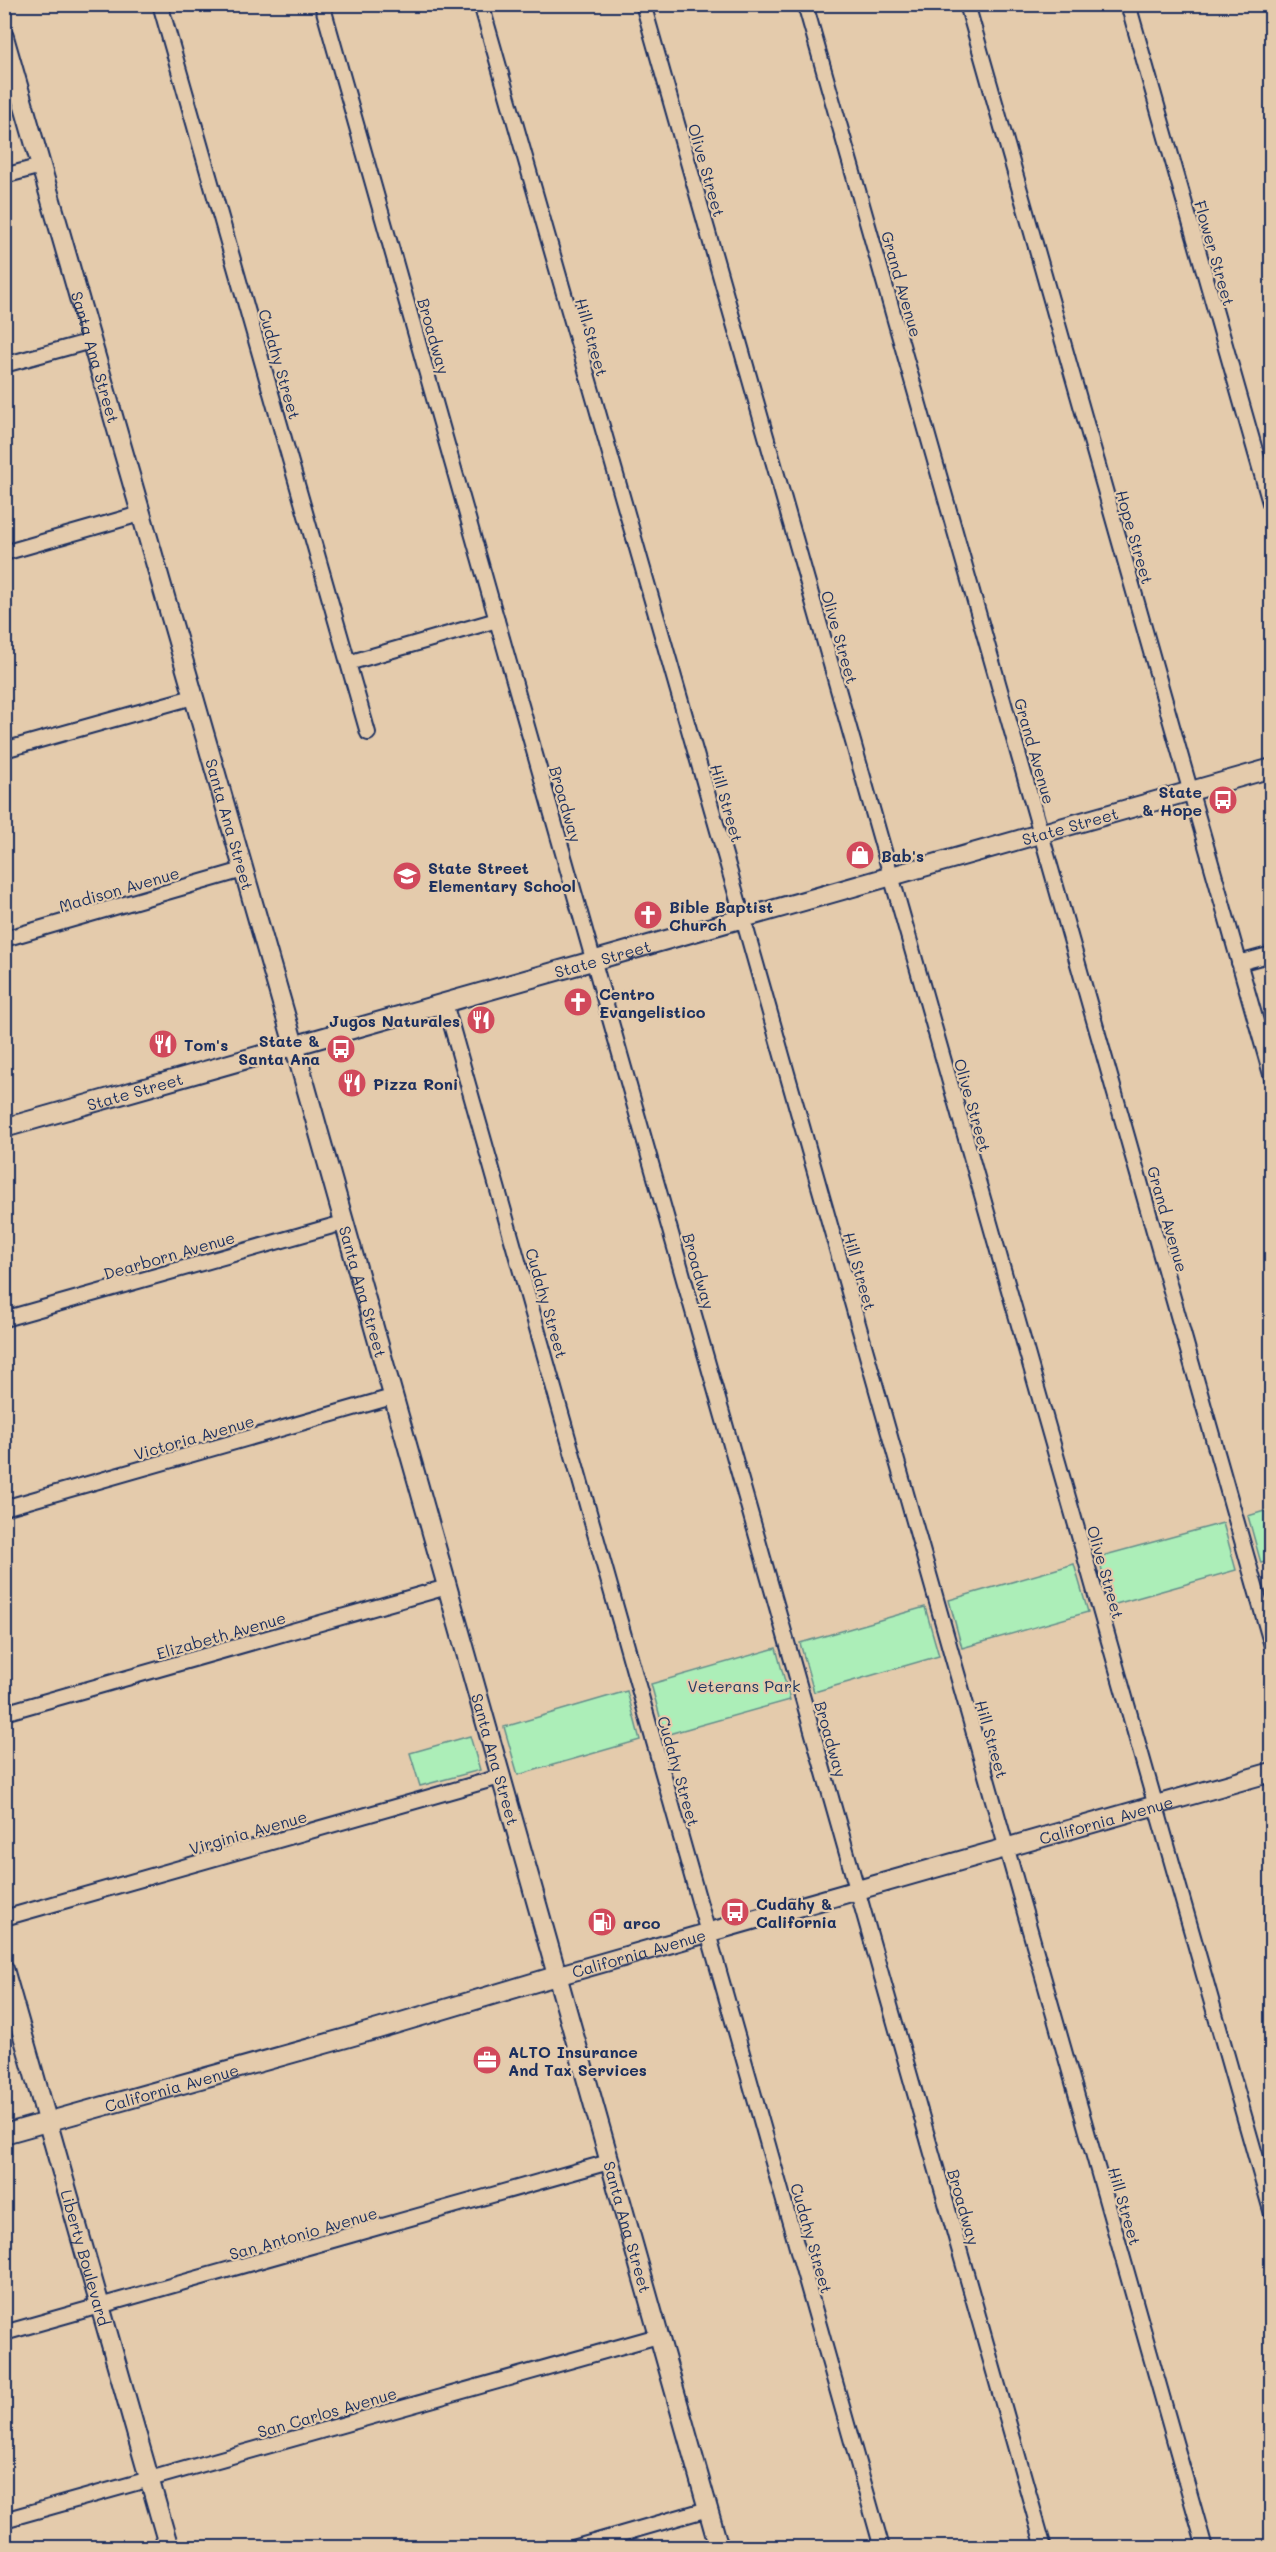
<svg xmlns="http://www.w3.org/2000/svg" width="1276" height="2552" viewBox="0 0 1276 2552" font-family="Mali,sans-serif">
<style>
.green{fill:#aceeb8;stroke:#648e8b;stroke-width:1.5}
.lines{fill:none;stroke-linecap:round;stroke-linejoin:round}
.street-casing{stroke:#1b2f5e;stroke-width:18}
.secondary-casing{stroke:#1b2f5e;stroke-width:22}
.street{stroke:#e4cbac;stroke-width:14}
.secondary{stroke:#e4cbac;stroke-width:18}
.labels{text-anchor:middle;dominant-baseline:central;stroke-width:4.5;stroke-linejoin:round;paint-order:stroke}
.street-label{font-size:16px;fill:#1b2f5e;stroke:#e4cbac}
.poi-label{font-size:16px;font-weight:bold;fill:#1b2f5e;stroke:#e4cbac;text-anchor:start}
.park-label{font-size:16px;fill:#223962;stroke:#e4cbac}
</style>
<rect width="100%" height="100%" fill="#e4cbac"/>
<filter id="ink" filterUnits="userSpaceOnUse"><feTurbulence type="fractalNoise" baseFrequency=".0167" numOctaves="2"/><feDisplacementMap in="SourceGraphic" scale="12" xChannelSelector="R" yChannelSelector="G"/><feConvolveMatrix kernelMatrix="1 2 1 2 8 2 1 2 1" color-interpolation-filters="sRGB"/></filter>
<g filter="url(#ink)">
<!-- green -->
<path class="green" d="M1271 1509V1560L1261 1563 1248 1516Z
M1223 1523 1236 1570 1112 1605 1098 1557Z
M1074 1564 1088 1612 962 1648 949 1600Z
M925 1607 939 1656 814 1692 800 1643Z
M776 1648 790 1700 665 1735 651 1684Z
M627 1691 640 1740 518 1775 504 1727Z
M470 1736 480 1770 420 1786 410 1753Z"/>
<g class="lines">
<!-- street casing -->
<g class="street-casing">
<path id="street" d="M160 4 368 733
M322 4 1044 2548
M481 4 743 918 1205 2548
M643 4 1272 2214
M805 4 1272 1646
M967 4 1272 1078
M1128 4 1272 510
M4 176 41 166
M4 365 91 341
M4 553 140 514
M348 663 497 620
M4 750 193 697
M4 939 243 870
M1239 963 1272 954
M445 1003 882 2548
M4 1319 343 1223
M4 1508 392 1397
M4 1713 447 1587
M4 1918 500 1777
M4 2333 609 2162
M4 2520 658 2336
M573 2548 708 2509"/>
</g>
<!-- secondary casing -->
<g class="secondary-casing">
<g id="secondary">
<path id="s1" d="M4 37 300 1066 719 2548"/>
<path id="s2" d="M4 1128 1272 768"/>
<path id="s3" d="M4 1969 169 2548"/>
<path id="s4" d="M4 2134 378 2029 556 1976 1272 1772"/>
</g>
</g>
<!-- street -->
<use href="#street" class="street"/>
<!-- secondary -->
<use href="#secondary" class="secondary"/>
</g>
</g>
<!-- icons -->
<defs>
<g id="bus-disc" transform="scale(1.5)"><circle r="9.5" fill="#d1495b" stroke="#e4cbac"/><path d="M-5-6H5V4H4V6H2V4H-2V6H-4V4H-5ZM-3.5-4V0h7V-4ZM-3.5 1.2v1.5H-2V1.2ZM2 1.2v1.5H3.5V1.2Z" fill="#fff"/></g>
<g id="shop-disc" transform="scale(1.5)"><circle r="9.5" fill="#d1495b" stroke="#e4cbac"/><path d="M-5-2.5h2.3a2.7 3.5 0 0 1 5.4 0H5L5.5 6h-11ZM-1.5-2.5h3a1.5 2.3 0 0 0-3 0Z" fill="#fff"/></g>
<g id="school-disc" transform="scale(1.5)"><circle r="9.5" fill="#d1495b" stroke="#e4cbac"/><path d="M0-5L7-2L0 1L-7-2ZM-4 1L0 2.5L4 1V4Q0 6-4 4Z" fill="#fff"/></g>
<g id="church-disc" transform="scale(1.5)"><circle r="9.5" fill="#d1495b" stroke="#e4cbac"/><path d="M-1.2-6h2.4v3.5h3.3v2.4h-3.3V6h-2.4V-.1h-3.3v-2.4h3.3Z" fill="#fff"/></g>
<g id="restaurant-disc" transform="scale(1.5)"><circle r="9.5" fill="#d1495b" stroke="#e4cbac"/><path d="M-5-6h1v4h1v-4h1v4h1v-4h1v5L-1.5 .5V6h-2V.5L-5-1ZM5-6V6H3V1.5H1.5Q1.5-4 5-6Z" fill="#fff"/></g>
<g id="fuel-disc" transform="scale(1.5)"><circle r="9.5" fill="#d1495b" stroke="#e4cbac"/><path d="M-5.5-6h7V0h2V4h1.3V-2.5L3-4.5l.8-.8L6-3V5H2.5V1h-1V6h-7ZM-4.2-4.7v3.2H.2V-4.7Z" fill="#fff"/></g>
<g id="office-disc" transform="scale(1.5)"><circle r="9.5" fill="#d1495b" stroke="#e4cbac"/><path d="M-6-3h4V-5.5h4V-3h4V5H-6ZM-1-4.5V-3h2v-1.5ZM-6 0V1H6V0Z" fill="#fff"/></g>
</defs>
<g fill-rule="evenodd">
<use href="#bus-disc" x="1223" y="800"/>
<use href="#shop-disc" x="860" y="855"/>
<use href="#school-disc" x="407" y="876"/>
<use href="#church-disc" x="648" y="915"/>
<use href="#church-disc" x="578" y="1002"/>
<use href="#restaurant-disc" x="481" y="1020"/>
<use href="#restaurant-disc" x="163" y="1044"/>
<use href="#bus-disc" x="341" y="1049"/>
<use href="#restaurant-disc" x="352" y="1083"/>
<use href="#bus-disc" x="735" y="1912"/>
<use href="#fuel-disc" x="602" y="1922"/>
<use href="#office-disc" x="487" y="2060"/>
</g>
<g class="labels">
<!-- street labels -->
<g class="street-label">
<text transform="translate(707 170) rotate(74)">Olive Street</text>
<text transform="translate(1215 253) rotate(74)">Flower Street</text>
<text transform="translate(902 284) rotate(74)">Grand Avenue</text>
<text transform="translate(434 336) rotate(74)">Broadway</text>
<text transform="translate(592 337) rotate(74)">Hill Street</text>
<text stroke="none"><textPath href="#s1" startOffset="333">Santa Ana Street</textPath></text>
<text transform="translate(280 364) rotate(74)">Cudahy Street</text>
<text transform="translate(1135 537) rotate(74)">Hope Street</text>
<text transform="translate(840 637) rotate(74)">Olive Street</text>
<text transform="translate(1035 751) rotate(74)">Grand Avenue</text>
<text transform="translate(727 803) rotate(74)">Hill Street</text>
<text transform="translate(566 804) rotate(74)">Broadway</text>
<text stroke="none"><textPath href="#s1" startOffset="819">Santa Ana Street</textPath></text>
<text stroke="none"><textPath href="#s2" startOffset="1108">State Street</textPath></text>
<text transform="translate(119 889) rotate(-16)">Madison Avenue</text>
<text stroke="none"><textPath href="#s2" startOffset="622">State Street</textPath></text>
<text stroke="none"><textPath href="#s2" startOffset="136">State Street</textPath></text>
<text transform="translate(973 1105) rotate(74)">Olive Street</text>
<text transform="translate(1168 1219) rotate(74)">Grand Avenue</text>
<text transform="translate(169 1255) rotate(-16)">Dearborn Avenue</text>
<text transform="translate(699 1271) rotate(74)">Broadway</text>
<text transform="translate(860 1271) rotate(74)">Hill Street</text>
<text stroke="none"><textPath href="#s1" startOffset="1305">Santa Ana Street</textPath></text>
<text transform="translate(547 1303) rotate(74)">Cudahy Street</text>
<text transform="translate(194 1437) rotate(-16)">Victoria Avenue</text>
<text transform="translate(1106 1572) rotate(74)">Olive Street</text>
<text transform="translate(221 1635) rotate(-16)">Elizabeth Avenue</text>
<text transform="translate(831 1739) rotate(74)">Broadway</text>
<text transform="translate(992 1739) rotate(74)">Hill Street</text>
<text stroke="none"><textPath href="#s1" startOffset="1791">Santa Ana Street</textPath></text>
<text transform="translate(679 1771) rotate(74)">Cudahy Street</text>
<text stroke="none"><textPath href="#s4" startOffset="1146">California Avenue</textPath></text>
<text transform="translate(248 1832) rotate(-16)">Virginia Avenue</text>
<text stroke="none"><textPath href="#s4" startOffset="660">California Avenue</textPath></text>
<text stroke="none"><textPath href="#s4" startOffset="174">California Avenue</textPath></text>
<text transform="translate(1125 2206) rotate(74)">Hill Street</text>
<text transform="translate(964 2207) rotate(74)">Broadway</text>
<text stroke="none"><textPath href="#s1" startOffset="2277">Santa Ana Street</textPath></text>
<text transform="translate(303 2233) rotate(-16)">San Antonio Avenue</text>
<text transform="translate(812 2238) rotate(74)">Cudahy Street</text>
<text stroke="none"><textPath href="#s3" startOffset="300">Liberty Boulevard</textPath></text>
<text transform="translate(327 2412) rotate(-16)">San Carlos Avenue</text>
</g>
<!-- poi labels -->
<g class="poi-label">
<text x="1202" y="791" text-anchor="end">State<tspan x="1202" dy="18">&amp; Hope</tspan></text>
<text x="881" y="855">Bab's</text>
<text x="428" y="867">State Street<tspan x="428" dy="18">Elementary School</tspan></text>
<text x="669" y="906">Bible Baptist<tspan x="669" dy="18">Church</tspan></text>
<text x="599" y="993">Centro<tspan x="599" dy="18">Evangelistico</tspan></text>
<text x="460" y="1020" text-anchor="end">Jugos Naturales</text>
<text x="320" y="1040" text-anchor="end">State &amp;<tspan x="320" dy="18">Santa Ana</tspan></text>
<text x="184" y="1044">Tom's</text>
<text x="373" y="1083">Pizza Roni</text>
<text x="756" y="1903">Cudahy &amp;<tspan x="756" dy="18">California</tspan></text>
<text x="623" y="1922">arco</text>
<text x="508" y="2051">ALTO Insurance<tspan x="508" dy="18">And Tax Services</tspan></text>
</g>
<!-- park labels -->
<g class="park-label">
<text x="744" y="1685">Veterans Park</text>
</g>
</g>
<!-- margin -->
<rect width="1276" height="2552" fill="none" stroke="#e4cbac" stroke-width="24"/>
<rect x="12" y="12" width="1252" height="2528" fill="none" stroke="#1b2f5e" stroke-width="2" filter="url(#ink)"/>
</svg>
